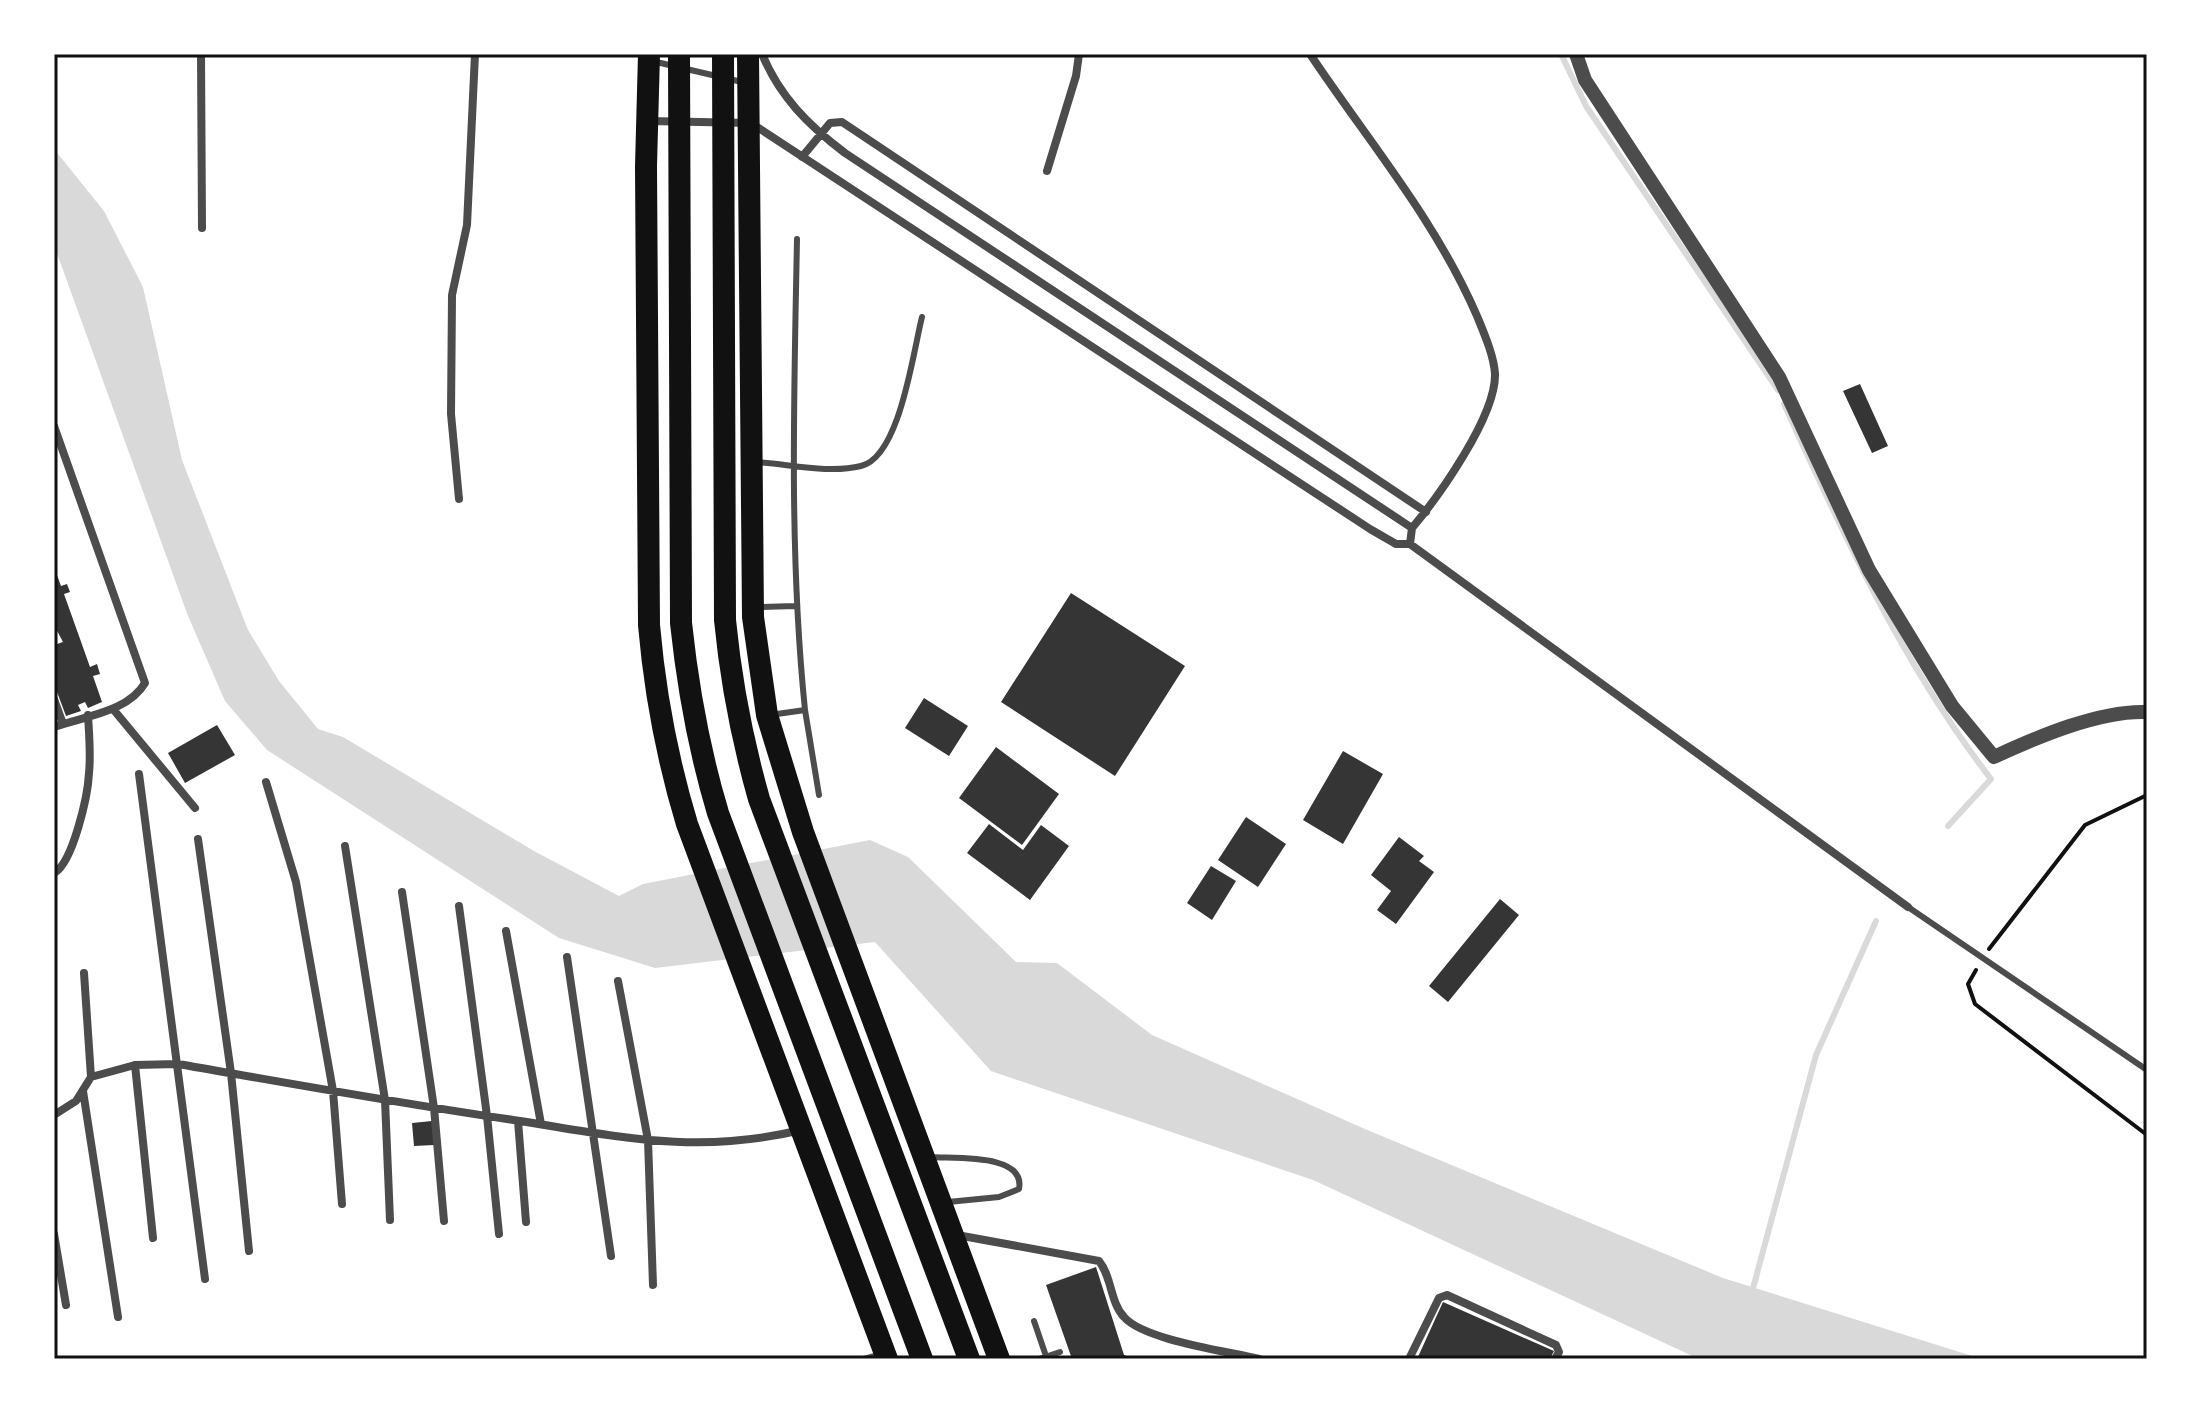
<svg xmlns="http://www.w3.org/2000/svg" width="2201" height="1413" viewBox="0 0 2201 1413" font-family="'Fira Sans Condensed',sans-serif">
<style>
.water{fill:#d9d9d9}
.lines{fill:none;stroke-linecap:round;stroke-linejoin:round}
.stream{stroke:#d9d9d9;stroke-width:6}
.building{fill:#353535}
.path{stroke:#111;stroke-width:4}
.service{stroke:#4c4c4c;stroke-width:6}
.minor{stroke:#4c4c4c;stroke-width:8}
.tertiary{stroke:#4c4c4c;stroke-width:14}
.trunk{stroke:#111;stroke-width:22}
.neatline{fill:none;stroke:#111;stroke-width:3}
</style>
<rect width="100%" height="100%" fill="#fff"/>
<!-- water -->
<path class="water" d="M54 149 104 211 143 287 182 460 248 630 279 681 318 729 343 737 534 851 619 896 643 884 870 840 908 857 1016 962 1057 963 1152 1035 1365 1129 1723 1278 1982 1359H1699L1313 1180 991 1071 875 942 655 968 559 938 267 750 225 701 188 616 54 245Z"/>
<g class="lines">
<!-- stream -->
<path class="stream" d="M1561 54 1586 106 1778 390
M1784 404C1843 534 1903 665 1991 779L1948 826
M1752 1292 1816 1055 1876 921"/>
</g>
<!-- building -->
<path class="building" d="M1860 384 1888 446 1872 453 1843 391Z
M54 567 61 586 67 584 70 592 64 594 90 667 97 664 100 674 93 676 102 702 88 708 85 702 78 705 81 711 66 716 54 684V637L57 644 63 642 54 625Z
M1071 593 1185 666 1115 776 1001 702Z
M924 698 968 726 949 756 905 728Z
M217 725 235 755 185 783 168 753Z
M996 747 1059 794 1022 845 959 798Z
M1343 751 1383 774 1343 844 1303 820Z
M1246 817 1286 844 1258 887 1218 860Z
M989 824 1023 850 1041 825 1069 846 1030 900 967 853Z
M1399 837 1424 856 1419 861 1434 872 1396 924 1377 910 1391 891 1371 875Z
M1211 866 1236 881 1212 920 1187 903Z
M1500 899 1519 915 1448 1002 1429 986Z
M432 1121 434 1145 414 1146 412 1123Z
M1096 1267 1124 1355 1136 1359H1072L1046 1285Z
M1443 1302 1554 1351 1550 1359H1417Z"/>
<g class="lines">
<!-- path -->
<path class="path" d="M1989 949 2085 825 2147 795
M1976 970 1968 984 1975 1004 2147 1135"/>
<!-- service -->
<path class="service" d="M652 61 742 82
M756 462C789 464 829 474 861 466 900 457 913 352 922 317
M759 607 795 606
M805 710 819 795
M770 715 805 710C789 553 794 397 797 239
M1908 907 2147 1070
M931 1157C954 1159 1026 1153 1019 1189L999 1197 948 1202
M1034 1321 1047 1359
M864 1359 882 1354
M1039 1359 1060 1352"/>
<!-- minor -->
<path class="minor" d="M201 54 202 228
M762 54C780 97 808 125 845 153L1412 528
M1310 54C1368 141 1435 219 1477 316 1484 333 1494 356 1495 374 1496 416 1439 496 1412 528L1410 544
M648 121 751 123 1370 529 1396 544H1410L1908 907
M802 157 830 123 842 122 1426 512
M1047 171 1076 76 1079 54
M54 426 145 683C128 712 85 716 54 727
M459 499 451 414 452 295 467 225 475 54
M54 699 63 724
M113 709 195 808
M139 774 205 1279
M266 782 296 882 333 1091 342 1204
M198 839 231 1073 249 1251
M345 846 385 1100 390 1220
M54 873C73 863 88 795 89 773 91 754 89 734 88 715
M402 892 434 1108 444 1221
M459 906 487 1116 499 1234
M506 931 541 1124
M567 957 611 1256
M84 973 91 1077
M618 981 648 1140 653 1285
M135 1065 153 1238
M83 1091 118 1317
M54 1115 76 1101 91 1077 135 1065 178 1064C287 1083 397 1103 507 1119 613 1135 693 1156 801 1130
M518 1121 526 1222
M54 1234 66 1305
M957 1235 1099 1261C1112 1277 1110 1302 1124 1317 1144 1340 1226 1351 1259 1359
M1409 1359 1439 1298 1447 1295 1556 1345 1559 1352 1555 1359"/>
<!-- tertiary -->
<path class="tertiary" d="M1576 54 1585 80 1779 377 1869 570 1952 706 1994 757C2037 737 2100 710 2147 712"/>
<!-- trunk -->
<path class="trunk" d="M649 54 646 166 649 625C655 694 667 758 687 824L887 1359
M679 54 681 623C688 689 699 750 718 813L922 1359
M723 54 725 620C731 682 742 739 759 799L969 1359
M748 54 753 617 767 715 803 832 999 1359"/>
</g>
<!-- border -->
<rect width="2201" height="1413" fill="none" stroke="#ffffff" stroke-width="112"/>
<rect x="56" y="56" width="2089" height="1301" class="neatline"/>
</svg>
